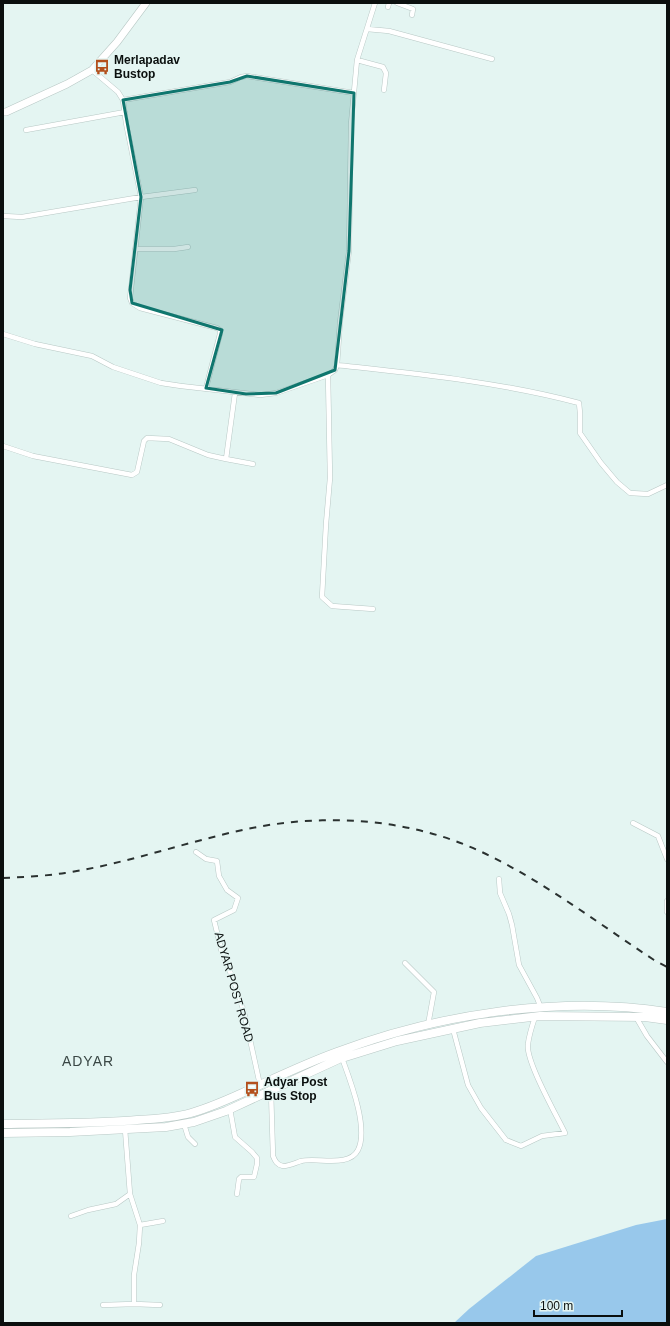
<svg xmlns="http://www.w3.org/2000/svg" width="670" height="1326" viewBox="0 0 670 1326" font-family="Arial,sans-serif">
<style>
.water{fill:#98c8eb}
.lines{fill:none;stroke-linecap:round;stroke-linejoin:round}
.minor-casing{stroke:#b8c8c5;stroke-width:5.5}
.secondary-casing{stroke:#b8c8c5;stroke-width:8}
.trunk-casing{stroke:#b8c8c5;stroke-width:9}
.minor{stroke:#fff;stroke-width:4.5}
.secondary{stroke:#fff;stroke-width:7}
.trunk{stroke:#fff;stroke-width:8}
.rail{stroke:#2a3130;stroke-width:2;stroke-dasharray:7 7;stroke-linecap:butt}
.marked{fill:#0f766e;fill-opacity:0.2;stroke:#0f766e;stroke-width:3;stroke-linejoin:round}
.labels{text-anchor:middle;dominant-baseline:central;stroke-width:3;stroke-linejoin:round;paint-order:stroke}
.poi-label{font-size:12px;font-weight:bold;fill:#0a0f0e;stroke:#e4f5f2;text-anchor:start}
.street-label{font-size:12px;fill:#0a0f0e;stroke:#e4f5f2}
.quarter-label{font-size:14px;letter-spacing:1px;fill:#3a4745;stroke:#e4f5f2}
</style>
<rect width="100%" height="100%" fill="#e4f5f2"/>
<!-- water -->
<path class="water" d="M667 1219V1323H454L469 1309 536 1256 636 1225Z"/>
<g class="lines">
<!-- minor casing -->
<g class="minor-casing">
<path id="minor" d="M397 3 413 9 412 15
M388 7 389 3
M367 29 389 31 492 59
M357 60 383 67 386 73 384 90
M92 70 118 92 123 100 126 123 141 197 130 298 132 303 140 308 217 328 220 330V334L206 388
M123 100 230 82 241 77 247 76 354 93
M26 130 125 112
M3 216 22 217 141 197 195 190
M135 249H174L188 247
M3 334 35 344 92 356 113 367 161 383 181 386 260 395 276 393 328 375 335 370 337 365 340 322 349 251 351 124 357 60 375 3
M337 365C418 374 500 382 579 403L580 413V433L601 463 617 482 630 493 648 494 667 485
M328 375 330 478 326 524 322 597 332 606 373 609
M3 446 33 456 132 475 137 472 144 441 147 438 169 439 208 455 226 459 235 393
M226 459 253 464
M633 823 658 836 667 859
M196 852 206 859 217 861 219 876 227 890 238 898 234 910 214 920 222 953 234 981 244 1012 260 1085
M499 879 500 893 509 914 512 925 519 965 537 998 541 1008
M667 901V912
M405 963 434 992 428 1025
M636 1017 647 1036 667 1062
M453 1029 468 1085 481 1108 506 1140 521 1146 542 1136 565 1133C557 1116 525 1060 528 1044 529 1035 532 1026 535 1017
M271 1091 273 1156C275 1161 277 1165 283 1166 290 1166 295 1163 301 1161 317 1157 349 1168 358 1150 369 1128 350 1080 342 1058
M230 1109 235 1137 252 1152 257 1158V1164L254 1177H241L239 1179 237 1194
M184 1124 188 1137 195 1144
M125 1129 130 1194 140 1225 139 1243 134 1275V1304
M71 1216 88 1210 116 1204 130 1194
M140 1225 163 1221
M103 1305 134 1304 160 1305"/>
</g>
<!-- secondary casing -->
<g class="secondary-casing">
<path id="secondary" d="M3 112H6L67 84 92 70 117 42 146 3"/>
</g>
<!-- trunk casing -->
<g class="trunk-casing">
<path id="trunk" d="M3 1124C48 1123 92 1124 137 1120 155 1119 173 1118 191 1113 216 1106 240 1094 264 1083 288 1072 312 1061 337 1052 438 1014 560 995 667 1012
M3 1133 70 1132 166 1127 194 1122 226 1111 339 1059 397 1041 480 1023 540 1016 645 1017 667 1020"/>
</g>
<!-- minor -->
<use href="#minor" class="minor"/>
<!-- secondary -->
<use href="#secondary" class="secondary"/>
<!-- trunk -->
<use href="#trunk" class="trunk"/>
<!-- rail -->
<path class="rail" d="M3 878C24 877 45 876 65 873 124 864 180 844 238 831 320 812 410 817 486 854 546 883 599 924 654 960L667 967"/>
</g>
<!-- marked area -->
<path class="marked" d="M247 76 354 93 349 251 335 370 276 393 246 394 206 388 222 330 132 303 130 290 141 197 123 100 230 82Z"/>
<!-- icons -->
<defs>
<g id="bus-bare" transform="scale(1.2)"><path d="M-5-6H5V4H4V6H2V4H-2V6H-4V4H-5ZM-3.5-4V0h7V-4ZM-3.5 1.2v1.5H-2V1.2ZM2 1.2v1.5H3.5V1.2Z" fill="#b34f1c" stroke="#e4f5f2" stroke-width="2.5" paint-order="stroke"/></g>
</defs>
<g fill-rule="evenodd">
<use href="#bus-bare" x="102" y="67"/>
<use href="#bus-bare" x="252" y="1089"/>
</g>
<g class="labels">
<!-- poi labels -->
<g class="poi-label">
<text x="114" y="60">Merlapadav<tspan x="114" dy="14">Bustop</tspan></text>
<text x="264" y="1082">Adyar Post<tspan x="264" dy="14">Bus Stop</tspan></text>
</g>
<!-- street labels -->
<g class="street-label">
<text transform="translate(234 987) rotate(74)">ADYAR POST ROAD</text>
</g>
<!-- quarter labels -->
<g class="quarter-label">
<text x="88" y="1061">ADYAR</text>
</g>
</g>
<!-- border -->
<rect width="670" height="1326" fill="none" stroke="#0a0f0e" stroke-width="8"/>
<!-- scale -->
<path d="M534 1310v6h88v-6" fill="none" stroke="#0a0f0e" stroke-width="2"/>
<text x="540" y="1310" font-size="12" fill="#0a0f0e" stroke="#e4f5f2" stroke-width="3" paint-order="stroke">100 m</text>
</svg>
